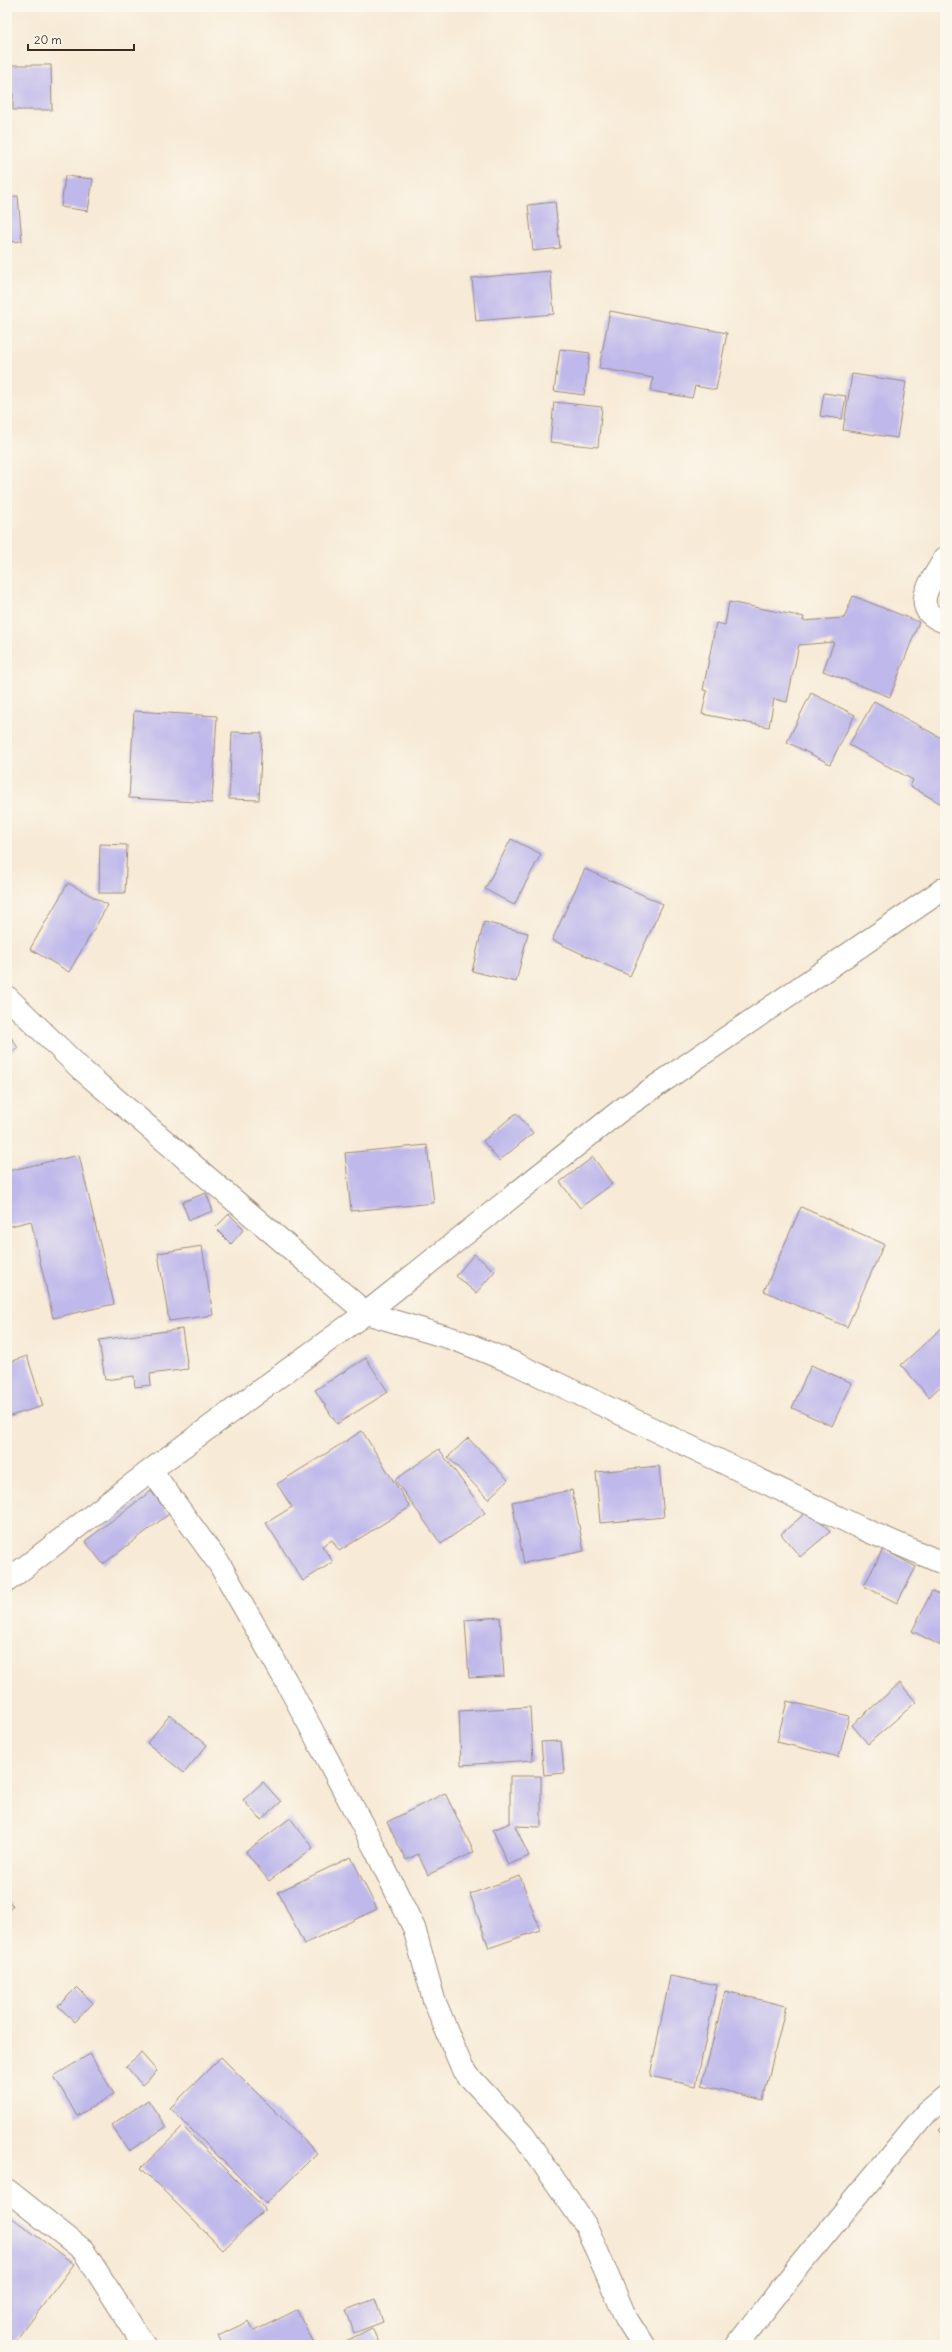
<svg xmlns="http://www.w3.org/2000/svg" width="952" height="2352" viewBox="0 0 952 2352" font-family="Delius,sans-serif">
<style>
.building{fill:#beb8eb}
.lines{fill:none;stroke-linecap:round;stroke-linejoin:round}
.minor-casing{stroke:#998a7a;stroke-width:24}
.minor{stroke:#fff;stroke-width:22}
</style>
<rect width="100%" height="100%" fill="#fbf7ec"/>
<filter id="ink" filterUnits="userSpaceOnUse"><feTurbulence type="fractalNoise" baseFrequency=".025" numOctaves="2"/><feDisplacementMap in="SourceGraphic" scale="8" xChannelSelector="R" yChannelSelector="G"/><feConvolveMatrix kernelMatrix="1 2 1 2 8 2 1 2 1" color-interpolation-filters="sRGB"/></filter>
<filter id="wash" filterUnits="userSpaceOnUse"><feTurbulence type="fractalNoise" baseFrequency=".012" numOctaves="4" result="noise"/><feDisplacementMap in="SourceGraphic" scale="16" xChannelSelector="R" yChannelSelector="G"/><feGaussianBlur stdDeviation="0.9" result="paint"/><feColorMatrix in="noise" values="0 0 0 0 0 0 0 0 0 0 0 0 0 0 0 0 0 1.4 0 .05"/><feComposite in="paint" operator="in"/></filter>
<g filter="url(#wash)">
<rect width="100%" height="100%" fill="#f7ead6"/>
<g id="blocks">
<!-- building -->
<path class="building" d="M13 65H51L52 110H13Z
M65 176 93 179 88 211 61 207Z
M18 196 22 241 7 242V197Z
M555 202 560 248 533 251 528 205Z
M550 271 554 314 476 321 472 278Z
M610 311 727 333 716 390 695 386 692 398 651 391 653 378 599 368Z
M560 349 590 353 584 395 554 391Z
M852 374 906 382 897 438 843 430Z
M824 393 846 396 842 419 820 416Z
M554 402 602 407 598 447 550 442Z
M853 596 919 622 890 697 823 671 834 642 799 645 787 702 774 699 769 727 702 714 707 691 703 690 716 623 725 625 729 602 804 617 803 621 844 618Z
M811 693 855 715 830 764 787 742Z
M874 701 945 740V806L910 786 913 780 849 745Z
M134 711 217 716 212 803 129 798Z
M232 732 262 733 259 800 229 799Z
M511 839 541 854 514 905 485 889Z
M100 844 127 845 125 893H99Z
M585 869 663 904 630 976 552 940Z
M68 883 108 905 69 972 30 949Z
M484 922 528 933 516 982 472 971Z
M7 1031 18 1048 7 1055Z
M516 1113 533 1133 499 1161 483 1141Z
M427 1145 434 1203 351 1211 345 1153Z
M79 1155 114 1304 53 1318 31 1221 7 1227V1171Z
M593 1157 612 1184 580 1208 560 1182Z
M206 1193 213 1211 189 1220 182 1202Z
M801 1207 884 1244 847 1327 764 1291Z
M229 1214 244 1229 231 1244 215 1228Z
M202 1246 213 1315 169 1321 158 1253Z
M474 1254 495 1271 476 1293 456 1276Z
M945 1325V1382L929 1397 901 1365Z
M182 1329 188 1369 150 1374 151 1385 135 1387 134 1376 105 1380 99 1340Z
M27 1356 43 1406 7 1417V1363Z
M366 1358 388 1392 337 1424 315 1390Z
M811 1365 852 1383 832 1426 792 1408Z
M362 1431 410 1507 339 1551 332 1540 322 1546 333 1562 303 1581 266 1523 292 1507 277 1484Z
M468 1438 508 1480 488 1499 448 1457Z
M439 1449 485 1513 441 1544 395 1480Z
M659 1466 664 1517 600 1523 596 1472Z
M572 1490 584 1551 524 1563 512 1502Z
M151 1491 169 1514 103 1564 85 1541Z
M810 1509 830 1532 800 1557 781 1534Z
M883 1549 916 1567 897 1603 864 1586Z
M932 1591 945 1598V1648L912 1631Z
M500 1617 504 1676 469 1678 465 1620Z
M900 1683 916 1702 868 1744 852 1725Z
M787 1701 849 1716 839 1757 777 1742Z
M530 1707 533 1760 461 1765 459 1711Z
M170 1715 207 1745 184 1773 147 1743Z
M561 1741 564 1773 544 1775 541 1742Z
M510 1776H541V1827L515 1826 529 1856 508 1865 493 1830 510 1823Z
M263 1782 281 1802 261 1820 243 1800Z
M445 1793 474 1852 428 1875 418 1854 406 1860 387 1822Z
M290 1818 313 1848 269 1881 246 1852Z
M351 1857 377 1909 304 1944 278 1892Z
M520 1876 540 1930 489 1948 470 1894Z
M7 1901 13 1905 7 1913Z
M670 1976 717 1985 696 2086 650 2076Z
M77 1987 93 2003 75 2022 58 2006Z
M725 1991 786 2006 763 2100 702 2085Z
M141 2053 157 2071 142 2085 126 2066Z
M90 2054 114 2094 77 2116 54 2076Z
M221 2057 317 2153 266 2204 170 2108Z
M148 2100 166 2127 129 2151 111 2125Z
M945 2124V2136L939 2130Z
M183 2127 265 2209 223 2250 141 2168Z
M7 2214 74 2264 13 2345H7Z
M375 2299 383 2322 354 2333 346 2310Z
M297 2310 315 2345H223L218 2336 249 2321 254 2331Z
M372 2328 380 2345H343L342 2343Z"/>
</g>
</g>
<g filter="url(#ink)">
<use href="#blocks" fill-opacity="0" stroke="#998a7a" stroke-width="1"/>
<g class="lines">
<!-- minor casing -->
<g class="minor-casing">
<path id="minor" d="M945 558C933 580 906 609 945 622
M7 997 82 1070 366 1313 457 1340 514 1363 863 1529 945 1564
M151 1470 220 1565 286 1681 374 1847 414 1928 434 2000 463 2070 524 2136 586 2226 626 2318 643 2345
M7 1581 151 1470 366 1313 621 1110 945 888
M7 2190 83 2250 144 2345
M737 2345 795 2271 926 2113 945 2097"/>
</g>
<!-- minor -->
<use href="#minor" class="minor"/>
</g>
</g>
<!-- margin -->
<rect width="952" height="2352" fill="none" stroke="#fbf7ec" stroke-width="24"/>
<!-- scale -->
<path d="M28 44v6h106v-6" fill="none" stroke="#3b2a1e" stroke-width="2"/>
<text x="34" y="44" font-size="12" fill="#3b2a1e" stroke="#fbf7ec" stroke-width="3" paint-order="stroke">20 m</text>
</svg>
